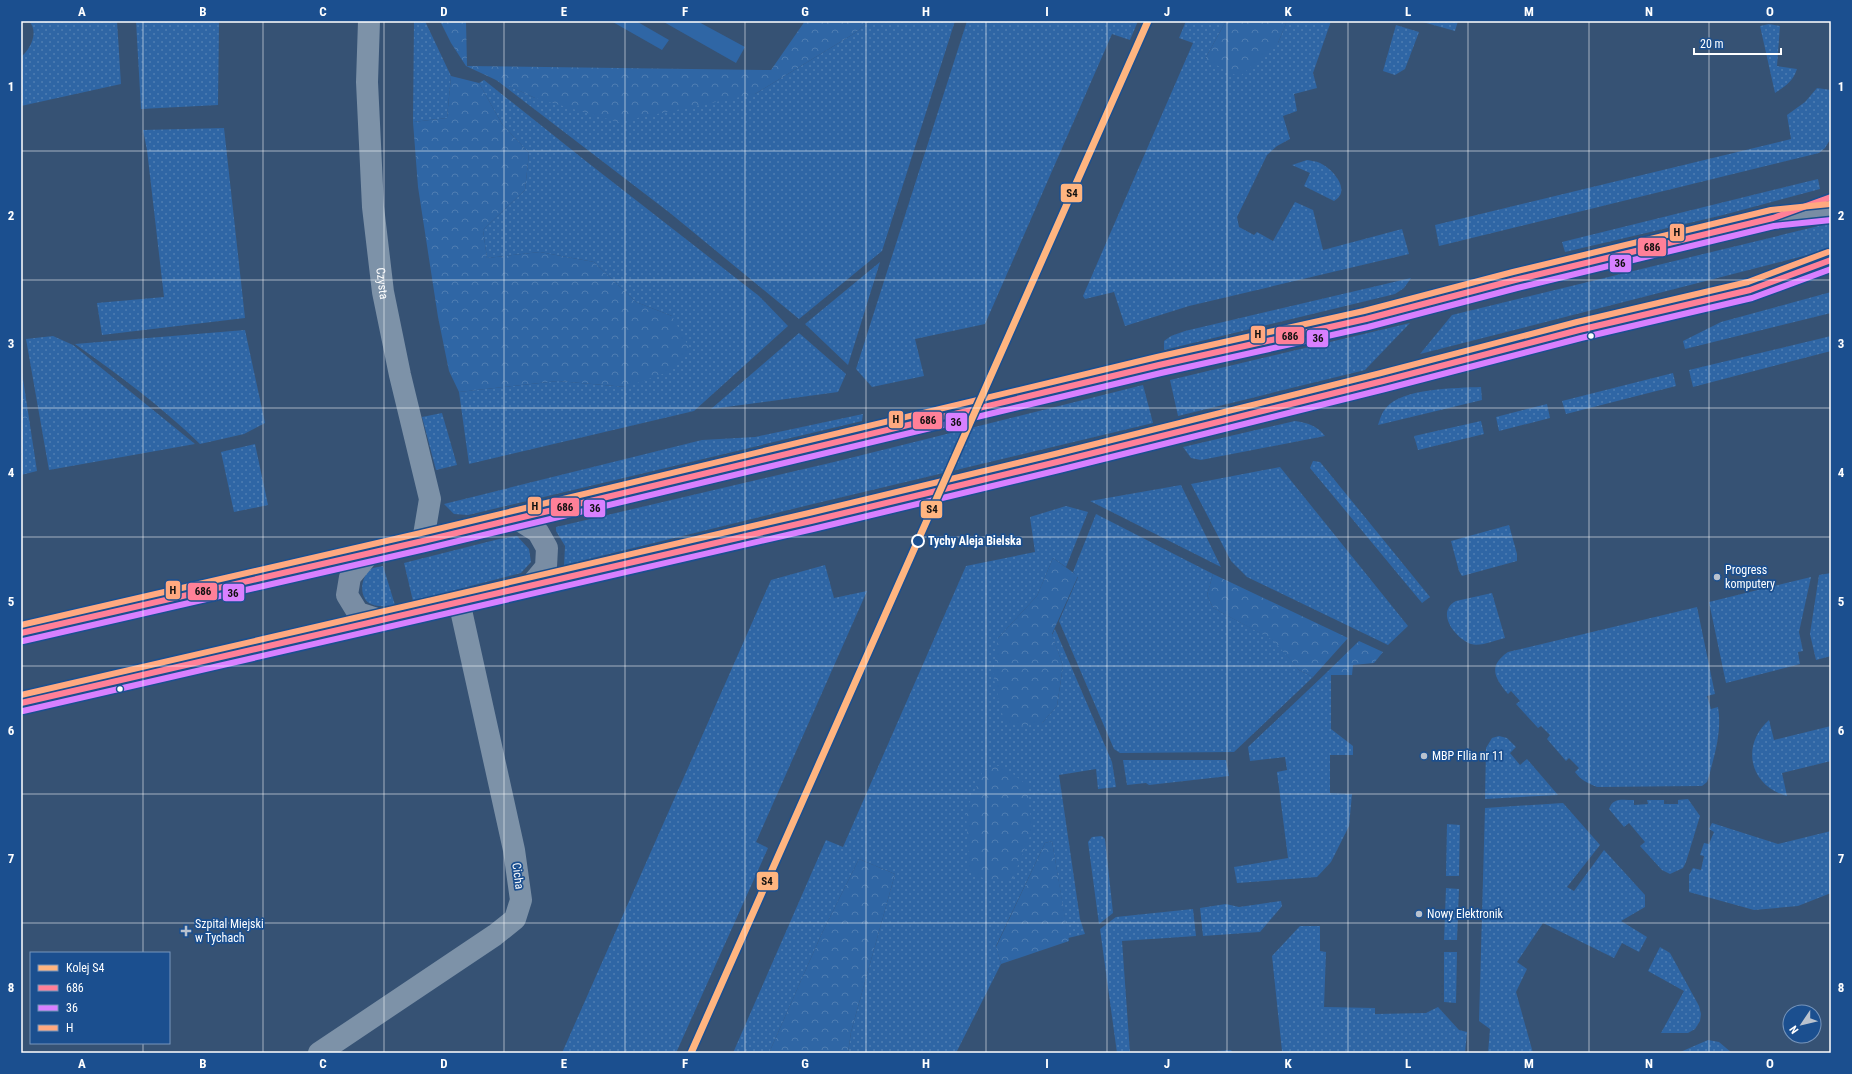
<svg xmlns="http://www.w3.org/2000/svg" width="1852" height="1074" viewBox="0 0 1852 1074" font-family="'Roboto Condensed',sans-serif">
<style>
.grass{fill:url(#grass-dots)}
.forest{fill:url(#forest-crowns)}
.garden{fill:#2f66a5}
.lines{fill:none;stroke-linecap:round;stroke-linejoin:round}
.street{stroke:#7d92a8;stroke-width:22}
.secondary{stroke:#798da4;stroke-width:22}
.bus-1-casing{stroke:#1b4f8f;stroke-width:9}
.bus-2-casing{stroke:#1b4f8f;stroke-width:9}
.bus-3-casing{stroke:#1b4f8f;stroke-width:9}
.bus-1{stroke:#ff8098;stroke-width:6}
.bus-2{stroke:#d880ff;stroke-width:6}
.bus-3{stroke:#ffa980;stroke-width:6}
.rail-1-casing{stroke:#1b4f8f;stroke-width:10}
.rail-1{stroke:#ffb580;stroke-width:7}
.grid{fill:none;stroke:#fff;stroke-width:1;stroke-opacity:0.55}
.bus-dot{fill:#fff;stroke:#1b4f8f;stroke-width:1.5}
.stop-dot{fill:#1b4f8f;stroke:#fff;stroke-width:2}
.poi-dot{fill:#b9c2ce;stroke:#1b4f8f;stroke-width:1.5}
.labels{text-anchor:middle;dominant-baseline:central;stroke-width:3.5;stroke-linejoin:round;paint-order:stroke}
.street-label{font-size:12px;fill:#fff;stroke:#1b4f8f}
.stop-label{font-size:12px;font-weight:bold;fill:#fff;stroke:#1b4f8f;text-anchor:start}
.poi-label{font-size:12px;fill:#fff;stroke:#1b4f8f;text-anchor:start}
.line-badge{stroke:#1b4f8f;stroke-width:1.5}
.pale-badge-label{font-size:11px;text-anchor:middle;font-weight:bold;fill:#111}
.neatline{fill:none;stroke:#fff;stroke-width:1.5}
.grid-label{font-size:13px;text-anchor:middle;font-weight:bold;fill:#fff}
</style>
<defs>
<pattern id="grass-dots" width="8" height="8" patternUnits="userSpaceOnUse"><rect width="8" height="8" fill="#2f66a5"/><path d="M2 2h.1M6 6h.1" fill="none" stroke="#4e7db2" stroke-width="1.8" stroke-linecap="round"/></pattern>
<pattern id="forest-crowns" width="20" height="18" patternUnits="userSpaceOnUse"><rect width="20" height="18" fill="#2f66a5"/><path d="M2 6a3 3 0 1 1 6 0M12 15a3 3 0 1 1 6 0" fill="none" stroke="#4e7db2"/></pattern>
</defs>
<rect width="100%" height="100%" fill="#365274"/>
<!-- grass -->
<path class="grass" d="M29 21H117L121 84 21 106V57C31 48 39 32 29 21Z
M136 21H219L218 105 141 109Z
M414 21H425L451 76 447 118 413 122Z
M870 21H955L882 251 799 319 670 213 495 79 535 98 755 94 855 33Z
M967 21H1138L1130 40 1112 34 985 324 915 339 924 376 872 387 856 369Z
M1186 21H1226L1205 59 1278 43 1287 21H1331L1313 73 1317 88 1294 94 1297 111 1283 116 1290 139 1277 146 1267 155 1237 217 1239 227 1254 235 1257 232 1273 241 1295 202 1313 210 1323 250 1402 229 1409 254 1189 306 1125 326 1114 292 1085 299 1083 296 1193 43 1179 38Z
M1419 21H1458L1455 31Z
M1769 24 1780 26 1777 66 1797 69C1793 81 1786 86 1775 93L1760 26Z
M1396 25 1419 32 1405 69 1395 75 1383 71Z
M484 80 587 162 759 296 788 326 694 411 469 464 459 392 558 381 626 387 672 316 636 302 594 262 540 252 487 258 483 230 525 190 529 153 502 124 479 83Z
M1817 88 1831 90V138L1825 148 1819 153 1439 246 1435 225 1791 139 1787 115 1805 102Z
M224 128 245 318 102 335 97 303 164 297 147 150 143 130Z
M1307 160C1311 161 1316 161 1320 163 1333 169 1352 191 1334 201L1304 186 1310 173 1292 165Z
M1818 179 1820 189 1723 215 1565 252 1562 242Z
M1831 223V249L1420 354 1452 315Z
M880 262 848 365 805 324Z
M1411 278 1404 288 1395 294 1164 350V341L1171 336 1185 331Z
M1831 292V313L1685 349 1683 341 1721 322Z
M1410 323 1365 370 1178 416 1170 380Z
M245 330 265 423 244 434 200 444C162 407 119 375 75 344Z
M799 333 846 374 838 392 711 409Z
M53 336 73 345 195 444 49 470 26 339Z
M1831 336V351L1693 387 1689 370Z
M21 366 37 471 21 475Z
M1673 373 1676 386 1566 414 1562 401Z
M1143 385 1153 423 809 505 564 565 565 546 556 531V527L834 462Z
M1481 387 1482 400 1378 425C1380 419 1382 412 1386 408 1401 388 1457 388 1481 387Z
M1547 404 1550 418 1499 431 1496 417Z
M442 413 457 465 436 470 422 417Z
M863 414 862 421 468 515 454 514 444 504 702 440 755 437Z
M1295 421C1308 423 1316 425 1325 436L1201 460 1191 458 1183 447Z
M1481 421 1484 434 1418 450 1414 436Z
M255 444 268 505 234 512 221 452Z
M1313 461 1320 462 1430 597 1422 603 1310 468Z
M1280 467 1408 626 1388 645 1247 577 1231 561 1191 484Z
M1181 485 1221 567 1090 501Z
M1066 506 1088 512 1066 567 1053 558 1037 596 998 638 1042 723 1057 706 1063 666 1052 635 1055 629 1112 762 1116 787 1098 789 1096 769 1059 775 1080 919 1085 934 1068 938 1052 841 1045 843 996 946 1001 964 956 1053H848L851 1032 895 874 859 859 822 933 769 1053H733L826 840 843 847 966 566 1035 552 1030 517Z
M1096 514 1213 574 1207 595 1213 608 1274 640 1299 670 1313 677 1234 752 1120 753 1114 749 1059 621 1078 577 1073 572Z
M1509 525 1517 554V561L1462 576 1459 571 1451 541Z
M517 536 529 549 531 562 521 573 413 601 404 563 499 539Z
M825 565 834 598 867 591 756 842 768 848 676 1053H562L771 580Z
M383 566 395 605C387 606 377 608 369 603 358 595 361 574 373 568 376 567 380 567 383 566Z
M1831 573V656L1816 660 1810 634 1819 575Z
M1811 577 1799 632 1803 651 1798 652 1800 664 1726 683 1709 602Z
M1492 593 1505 638C1496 640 1480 647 1471 644 1455 638 1435 612 1456 601Z
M1697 607 1715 694 1707 696 1711 709 1718 707C1722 731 1715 753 1709 776L1707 782 1702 786 1597 787C1587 783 1581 780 1575 772L1579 768 1569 758 1566 761 1547 739 1550 735 1541 726 1538 728 1516 704 1520 701 1511 691 1508 694C1494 677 1488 666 1508 652Z
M1324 675H1331V729L1353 746V755H1330V793L1352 794 1349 826 1331 862 1317 877 1237 883 1234 867 1288 858 1277 772 1287 770 1285 757 1250 761 1248 747Z
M1769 720 1774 740 1831 726V761L1782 773 1787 796C1750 786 1740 746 1769 720Z
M1499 736 1507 738 1516 747 1510 753 1520 765 1527 759 1558 795 1485 799 1486 748 1492 738Z
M1123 760H1226L1229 776 1149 785 1146 783 1127 785Z
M1688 799 1700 816 1686 862 1683 868 1670 874 1662 870 1640 846 1645 842 1629 823 1624 827 1609 809C1613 797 1623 800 1634 800V805L1648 804 1647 800H1664V804H1678V800Z
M1563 803 1600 845 1567 887 1574 891 1604 850 1645 895V907L1621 921 1647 937 1639 952 1622 943 1614 958 1543 923 1517 962 1527 969 1516 992 1533 1053H1488L1490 1029 1479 1021 1485 808Z
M1712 823 1778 844 1831 831V893L1798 906 1754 910 1689 892V875L1693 868 1701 870 1704 856 1700 855 1704 843 1709 844 1714 832 1709 829Z
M1447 824 1460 825 1459 876H1446Z
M1102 836 1105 839 1113 913 1099 924 1088 842 1092 837Z
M1446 888 1459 889 1457 940H1444Z
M1281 901 1282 906 1260 932 1203 936 1200 908 1226 904 1239 907Z
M1193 909 1196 936 1122 941 1130 1053H1117L1100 929 1116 917Z
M1300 926H1320V951L1326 952 1324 1007 1375 1008V1014L1426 1013 1438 1007 1459 1030 1467 1032 1465 1053H1269L1282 1051 1272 956Z
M1660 947 1670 953 1699 1006 1701 1014 1700 1021 1695 1029 1688 1033H1661L1684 991 1648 971Z
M1444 952H1457L1456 1003 1444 1002Z
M1708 1040 1719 1042 1732 1053H1678Z
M1231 1050 1233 1053H1185Z"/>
<!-- forest -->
<path class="forest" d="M440 21H466L467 66 771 70 805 21H870L855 33 755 94 618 122 535 98 466 66 451 43Z
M1226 21H1287L1278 43 1239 77 1205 59Z
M451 76 479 83 502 124 529 153 525 190 483 230 487 258 540 252 594 262 636 302 672 316 690 349 671 371 626 387 558 381 459 392 449 371 438 317 418 187 413 122 447 118Z
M21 377 28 422 21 424Z
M1053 558 1078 576 1052 634 1063 666 1057 706 1042 723 1019 727 1004 721 993 675 998 638 1037 596Z
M1213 574 1348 638 1313 677 1299 670 1273 640 1213 608 1207 595Z
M1359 641 1383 652 1374 663 1353 665 1352 675H1324Z
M1001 765 1027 785 1032 831 1012 880 985 879 969 871 966 811 983 771Z
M1052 841 1069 941 1001 964 996 947 1045 843Z
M859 859 895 874 851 1032 848 1053H769L822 933Z"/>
<!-- garden -->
<path class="garden" d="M611 21H636L669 40 662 50Z
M662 21H697L745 47 736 63Z"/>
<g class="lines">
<!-- street -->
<g class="street">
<path id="s1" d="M369 21 367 82 373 207 383 292 400 375 430 499 423 541"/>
<path d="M319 1053 495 935 515 919 521 900 514 850 459 601"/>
</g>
<!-- secondary -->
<path class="secondary" d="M517 519 538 532 547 548 546 567 531 585
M370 553 350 577 347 595 358 613 380 620
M21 633 423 541 1159 365 1366 319 1515 280 1773 218 1831 212
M21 703 811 521 1057 462 1383 381 1579 330 1750 290 1831 260"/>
<!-- bus-1 casing -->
<g class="bus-1-casing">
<path id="bus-1" d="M21 633 423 541 1159 365 1366 319 1515 280 1773 218 1831 197
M21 703 811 521 1057 462 1383 381 1579 330 1750 290 1831 260"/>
</g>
<!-- bus-2 casing -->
<g class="bus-2-casing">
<path id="bus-2" d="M23 641 425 549 1161 373 1368 327 1517 288 1774 226 1831 220
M23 711 813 529 1059 470 1385 389 1581 338 1752 298 1831 269"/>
</g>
<!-- bus-3 casing -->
<g class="bus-3-casing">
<path id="bus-3" d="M21 625 421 533 1157 357 1364 311 1513 272 1771 210 1830 204
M21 695 809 513 1055 454 1381 373 1577 322 1748 282 1828 252"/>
</g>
<!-- bus-1 -->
<use href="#bus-1" class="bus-1"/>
<!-- bus-2 -->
<use href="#bus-2" class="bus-2"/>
<!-- bus-3 -->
<use href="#bus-3" class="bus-3"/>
<!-- rail-1 casing -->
<g class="rail-1-casing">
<path id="rail-1" d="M691 1053 1148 21"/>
</g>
<!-- rail-1 -->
<use href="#rail-1" class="rail-1"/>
</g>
<!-- grid -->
<path class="grid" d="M143 21V953M263 21V1053M384 21V1053M504 21V1053M625 21V1053M745 21V1053M866 21V1053M986 21V1053M1107 21V1053M1227 21V1053M1348 21V1053M1468 21V1053M1589 21V1053M1709 21V1053M21 151H1831M21 280H1831M21 408H1831M21 537H1831M21 666H1831M21 794H1831M21 923H1831M143 1043V1053"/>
<!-- markers -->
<g class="bus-dot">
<circle cx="1591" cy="336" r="3.5"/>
<circle cx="120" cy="689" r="3.5"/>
</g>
<circle class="stop-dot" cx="918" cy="541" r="6"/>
<g class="poi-dot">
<circle cx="1717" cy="577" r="4"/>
<circle cx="1424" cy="756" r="4"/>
<circle cx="1419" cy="914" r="4"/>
<path d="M184 925h4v4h4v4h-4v4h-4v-4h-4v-4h4z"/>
</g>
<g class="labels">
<!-- street labels -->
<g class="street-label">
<text stroke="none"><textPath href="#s1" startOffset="263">Czysta</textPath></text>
<text transform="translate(518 876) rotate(82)">Cicha</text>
</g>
<!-- stop labels -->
<g class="stop-label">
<text x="928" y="541">Tychy Aleja Bielska</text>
</g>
<!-- poi labels -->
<g class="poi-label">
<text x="1725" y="570">Progress<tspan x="1725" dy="14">komputery</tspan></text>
<text x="1432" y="756">MBP FIlia nr 11</text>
<text x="1427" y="914">Nowy Elektronik</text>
<text x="195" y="924">Szpital Miejski<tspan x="195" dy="14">w Tychach</tspan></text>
</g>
</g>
<g class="line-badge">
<rect x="1060" y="183" width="23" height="20" rx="4" fill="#ffb580"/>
<rect x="1669" y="223" width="16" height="19" rx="4" fill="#ffa980"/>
<rect x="1637" y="237" width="30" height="20" rx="4" fill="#ff8098"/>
<rect x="1609" y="254" width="23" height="19" rx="4" fill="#d880ff"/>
<rect x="1250" y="325" width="16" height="19" rx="4" fill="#ffa980"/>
<rect x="1275" y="326" width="30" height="19" rx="4" fill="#ff8098"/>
<rect x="1306" y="329" width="23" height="19" rx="4" fill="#d880ff"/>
<rect x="888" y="410" width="16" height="19" rx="4" fill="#ffa980"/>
<rect x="912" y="411" width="31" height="19" rx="4" fill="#ff8098"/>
<rect x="945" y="412" width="23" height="20" rx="4" fill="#d880ff"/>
<rect x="527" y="496" width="15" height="19" rx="4" fill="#ffa980"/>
<rect x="550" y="497" width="30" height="20" rx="4" fill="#ff8098"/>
<rect x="583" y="499" width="23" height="19" rx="4" fill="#d880ff"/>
<rect x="920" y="500" width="23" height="19" rx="4" fill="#ffb580"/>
<rect x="165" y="580" width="16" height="20" rx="4" fill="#ffa980"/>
<rect x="187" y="582" width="31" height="19" rx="4" fill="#ff8098"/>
<rect x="222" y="583" width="23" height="19" rx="4" fill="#d880ff"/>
<rect x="756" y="871" width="23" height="20" rx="4" fill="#ffb580"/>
</g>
<g class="pale-badge-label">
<text x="1072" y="197">S4</text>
<text x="1677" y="236">H</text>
<text x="1652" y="251">686</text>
<text x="1620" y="267">36</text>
<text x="1258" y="338">H</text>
<text x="1290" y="340">686</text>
<text x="1318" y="342">36</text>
<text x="896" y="423">H</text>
<text x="928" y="424">686</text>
<text x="956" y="426">36</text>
<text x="535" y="510">H</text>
<text x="565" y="511">686</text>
<text x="595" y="512">36</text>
<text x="932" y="513">S4</text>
<text x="173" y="594">H</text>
<text x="203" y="595">686</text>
<text x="233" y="597">36</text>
<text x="767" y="885">S4</text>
</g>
<!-- border -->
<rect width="1852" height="1074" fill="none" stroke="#1b4f8f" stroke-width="44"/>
<!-- legend -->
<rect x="30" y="952" width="140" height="92" fill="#1b4f8f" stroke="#7695bc"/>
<rect x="38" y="965" width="20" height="6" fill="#ffb580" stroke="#7695bc"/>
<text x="66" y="972" font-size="12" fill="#ffffff">Kolej S4</text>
<rect x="38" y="985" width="20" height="6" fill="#ff8098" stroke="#7695bc"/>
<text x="66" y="992" font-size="12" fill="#ffffff">686</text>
<rect x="38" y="1005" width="20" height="6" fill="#d880ff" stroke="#7695bc"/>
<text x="66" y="1012" font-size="12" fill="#ffffff">36</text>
<rect x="38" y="1025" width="20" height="6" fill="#ffa980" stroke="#7695bc"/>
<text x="66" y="1032" font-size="12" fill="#ffffff">H</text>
<!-- north arrow -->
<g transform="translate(1802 1024) rotate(235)"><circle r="19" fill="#1b4f8f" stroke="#7695bc"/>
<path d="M0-3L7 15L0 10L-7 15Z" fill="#b9c2ce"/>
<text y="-6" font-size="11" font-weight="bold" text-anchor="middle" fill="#ffffff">N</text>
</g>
<!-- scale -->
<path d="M1694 48v6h87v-6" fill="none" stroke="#ffffff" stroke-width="2"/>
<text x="1700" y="48" font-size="12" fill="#ffffff" stroke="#1b4f8f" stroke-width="3" paint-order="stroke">20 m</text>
<rect x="22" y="22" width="1808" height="1030" class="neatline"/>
<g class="grid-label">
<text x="82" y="16">A</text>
<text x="203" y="16">B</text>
<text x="323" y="16">C</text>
<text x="444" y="16">D</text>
<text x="564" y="16">E</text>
<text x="685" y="16">F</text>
<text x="805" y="16">G</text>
<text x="926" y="16">H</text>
<text x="1047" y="16">I</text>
<text x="1167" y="16">J</text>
<text x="1288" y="16">K</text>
<text x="1408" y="16">L</text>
<text x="1529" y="16">M</text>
<text x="1649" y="16">N</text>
<text x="1770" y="16">O</text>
<text x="11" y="91">1</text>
<text x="1841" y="91">1</text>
<text x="11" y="220">2</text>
<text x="1841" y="220">2</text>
<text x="11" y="348">3</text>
<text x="1841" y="348">3</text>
<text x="11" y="477">4</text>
<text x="1841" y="477">4</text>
<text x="11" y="606">5</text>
<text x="1841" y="606">5</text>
<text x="11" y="735">6</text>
<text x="1841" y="735">6</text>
<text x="11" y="863">7</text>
<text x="1841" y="863">7</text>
<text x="11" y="992">8</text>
<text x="1841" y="992">8</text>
<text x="82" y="1068">A</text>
<text x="203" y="1068">B</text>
<text x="323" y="1068">C</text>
<text x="444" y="1068">D</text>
<text x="564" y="1068">E</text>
<text x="685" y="1068">F</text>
<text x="805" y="1068">G</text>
<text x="926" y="1068">H</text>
<text x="1047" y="1068">I</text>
<text x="1167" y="1068">J</text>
<text x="1288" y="1068">K</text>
<text x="1408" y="1068">L</text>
<text x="1529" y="1068">M</text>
<text x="1649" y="1068">N</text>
<text x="1770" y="1068">O</text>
</g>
</svg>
